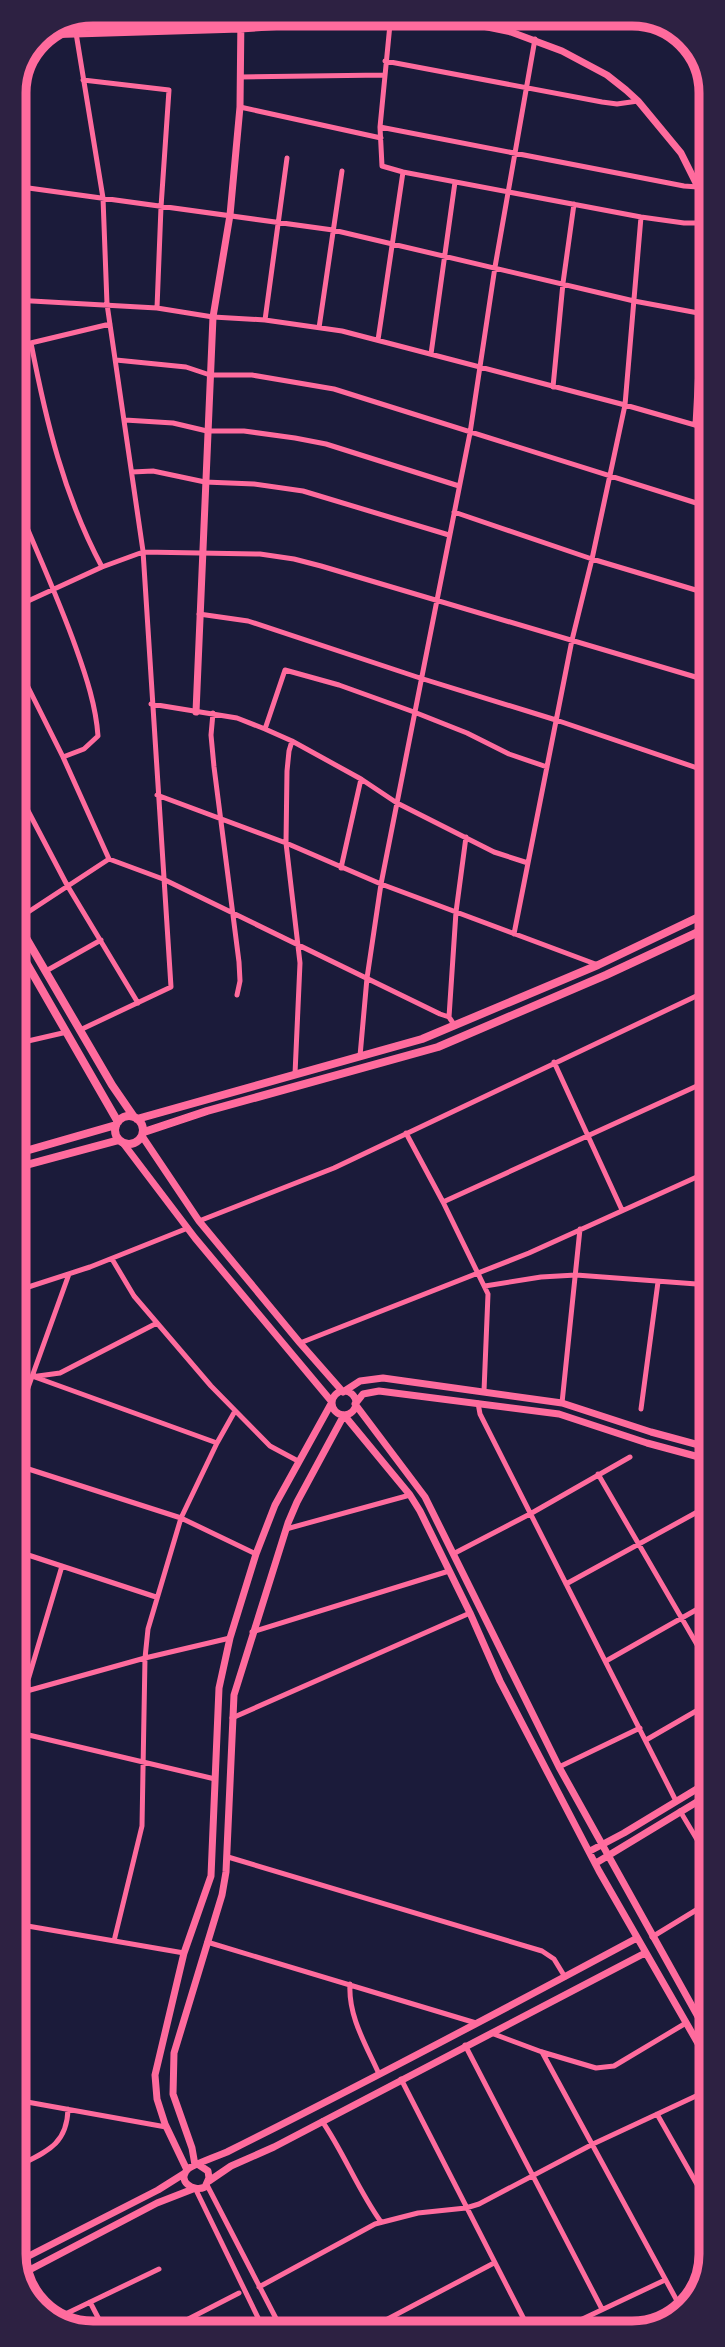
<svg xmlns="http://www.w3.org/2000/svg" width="725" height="2347" viewBox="0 0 725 2347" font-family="Raleway,sans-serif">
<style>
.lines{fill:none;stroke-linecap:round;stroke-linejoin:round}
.minor{stroke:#ff6b9d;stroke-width:5}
.tertiary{stroke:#ff6b9d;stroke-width:7}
.secondary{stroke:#ff6b9d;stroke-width:8}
.rim{fill:none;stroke:#ff6b9d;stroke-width:9}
</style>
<rect width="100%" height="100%" fill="#1b1b3a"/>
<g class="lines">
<!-- minor -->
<path class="minor" d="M391 14 380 127 382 166 403 172 641 217 684 223H709
M76 21V33L103 198 107 304 143 551 171 987 80 1030
M473 24 475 14
M153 32 155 14
M385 61 602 102 617 104 638 101
M240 77 384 75
M83 80 169 90 161 207 157 308
M240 107 381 138
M380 127 684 186 698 187 709 181
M14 186 333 230 634 301 709 315
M14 300 157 308 213 317 265 320 342 331 625 405 709 429
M19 300 21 205 19 125
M265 320 287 158
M319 328 342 171
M378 340 403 172
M31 343C46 421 64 496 102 567
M14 347 110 324
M431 354 455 182
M116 360 186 367 210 375H252L334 389 709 507
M553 387 563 283 574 204
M125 420 173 423 207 431H244L295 438 326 444 459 486
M695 425 701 313 709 244
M132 472 153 471 205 482 254 484 303 491 449 535
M15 499C35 548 58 597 76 648 86 676 96 706 98 736L84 749 63 757
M454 512 592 559 709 594
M15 607 102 567 143 552 260 554 294 559 321 566 709 681
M199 614 248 621 420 678 556 720 709 772
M15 661 63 757 109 859
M151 704 237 718 265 729 292 741 361 779 397 803 494 852 528 863
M213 713 211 735 214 767 239 962 240 981 237 995
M265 729 285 670 339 685 414 712 467 733 509 754 547 767
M292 741 289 751 287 771 286 843 300 963 295 1074
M15 786 67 885 138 1003
M157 795 286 843 381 884 598 965
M15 823 30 815
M341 868 361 779
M16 920 109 859 163 879 440 1014 449 1017 455 1026
M514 934 572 640 592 559 625 405 641 217
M46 971 101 940
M449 1017 456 912 466 837
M15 1044 67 1032
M360 1056 367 978 381 884 470 433 495 267 535 39
M554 1062 622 1210
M406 1133 443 1202 488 1294 484 1391
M443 1202 710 1080
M199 1221 334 1168 709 990
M112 1259 134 1296 211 1386 270 1446 298 1461
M485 1286 541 1277 576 1275 710 1285
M16 1291 90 1267 188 1228
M300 1343 529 1253 710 1171
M32 1376 217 1443
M16 1379 60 1373 157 1323
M478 1403 480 1414 676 1801
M562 1403 580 1229
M641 1409 658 1282
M16 1421 69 1274
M702 1459 710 1472
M16 1465 181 1518 256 1554
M598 1474 710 1667
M286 1529 410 1495
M16 1551 156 1597
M453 1554 530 1514 630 1457
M566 1584 710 1505
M252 1632 449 1571
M606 1661 710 1602
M28 1691V1680L62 1566
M16 1694 145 1658 230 1638
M232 1718 470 1613
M16 1721 23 1692
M16 1732 215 1779
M646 1740 710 1703
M559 1767 640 1728
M680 1811 711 1863
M228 1857 542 1951 554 1959 565 1977
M16 1924 184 1953
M652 1937 711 1901
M114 1941 142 1826 145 1658 148 1629 181 1518 217 1443 235 1411
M207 1942 476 2023
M350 1984C348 2016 366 2045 379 2074
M699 2019 711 2011
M491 2033 542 2052 596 2068 614 2066 686 2023
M465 2045 602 2309
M542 2052 682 2310
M401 2079 530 2331
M16 2100 166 2127
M657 2114 711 2209
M322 2121C344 2153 358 2190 381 2222
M16 2167C45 2152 67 2146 68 2109
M207 2185 283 2332
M196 2190 265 2332
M259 2287 375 2224 418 2213 466 2208 479 2204 593 2144 711 2089
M90 2302 106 2333
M55 2319 159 2269
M557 2331 665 2280
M163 2332 239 2293
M363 2332 494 2263"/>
<!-- tertiary -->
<path class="tertiary" d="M42 35 240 29 314 24 436 23 473 24 511 32 562 51 607 75 626 90 638 101 681 153 709 209
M196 712 213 317 230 215 240 107 241 14
M142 1136 199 1221 300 1343 343 1392 360 1381 383 1378 562 1403 651 1432 710 1448
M123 1143 195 1238 332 1402 275 1505 256 1554 230 1638 219 1688 211 1876 184 1953 155 2075 157 2099 165 2124 187 2170
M332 1403a12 12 0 1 1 24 0a12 12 0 1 1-24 0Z
M710 1460 647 1443 559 1414 379 1391 363 1394 355 1404 425 1497 559 1767 711 2040
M590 1851 624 1833 710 1781
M596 1863 710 1794
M195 2165 192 2148 173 2094 174 2053 222 1895 226 1872 234 1695 288 1523 297 1502 344 1415 410 1495 420 1511 470 1613 500 1681 599 1871 711 2066
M199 2165 208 2171 209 2178 205 2187C193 2193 176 2180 188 2169 192 2165 220 2155 227 2152 365 2083 501 2011 637 1938
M209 2181 231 2166 274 2147 645 1953
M17 2262 158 2190 185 2173
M18 2276 157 2203 193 2189"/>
<!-- secondary -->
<path class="secondary" d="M15 919 112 1085 134 1117
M15 943 118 1122
M115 1130a14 14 0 1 1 28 0a14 14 0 1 1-28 0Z
M137 1119 422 1039 598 965 709 912
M144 1132 207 1111 438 1047 606 975 709 927
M15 1154 116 1125
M15 1168 119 1140"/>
</g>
<!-- crop -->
<path d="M0 0H725V2347H0ZM93 26H632A67 67 0 0 1 699 93V2254A67 67 0 0 1 632 2321H93A67 67 0 0 1 26 2254V93A67 67 0 0 1 93 26Z" fill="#2d2142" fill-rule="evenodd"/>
<path class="rim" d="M93 26H632A67 67 0 0 1 699 93V2254A67 67 0 0 1 632 2321H93A67 67 0 0 1 26 2254V93A67 67 0 0 1 93 26Z"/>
</svg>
